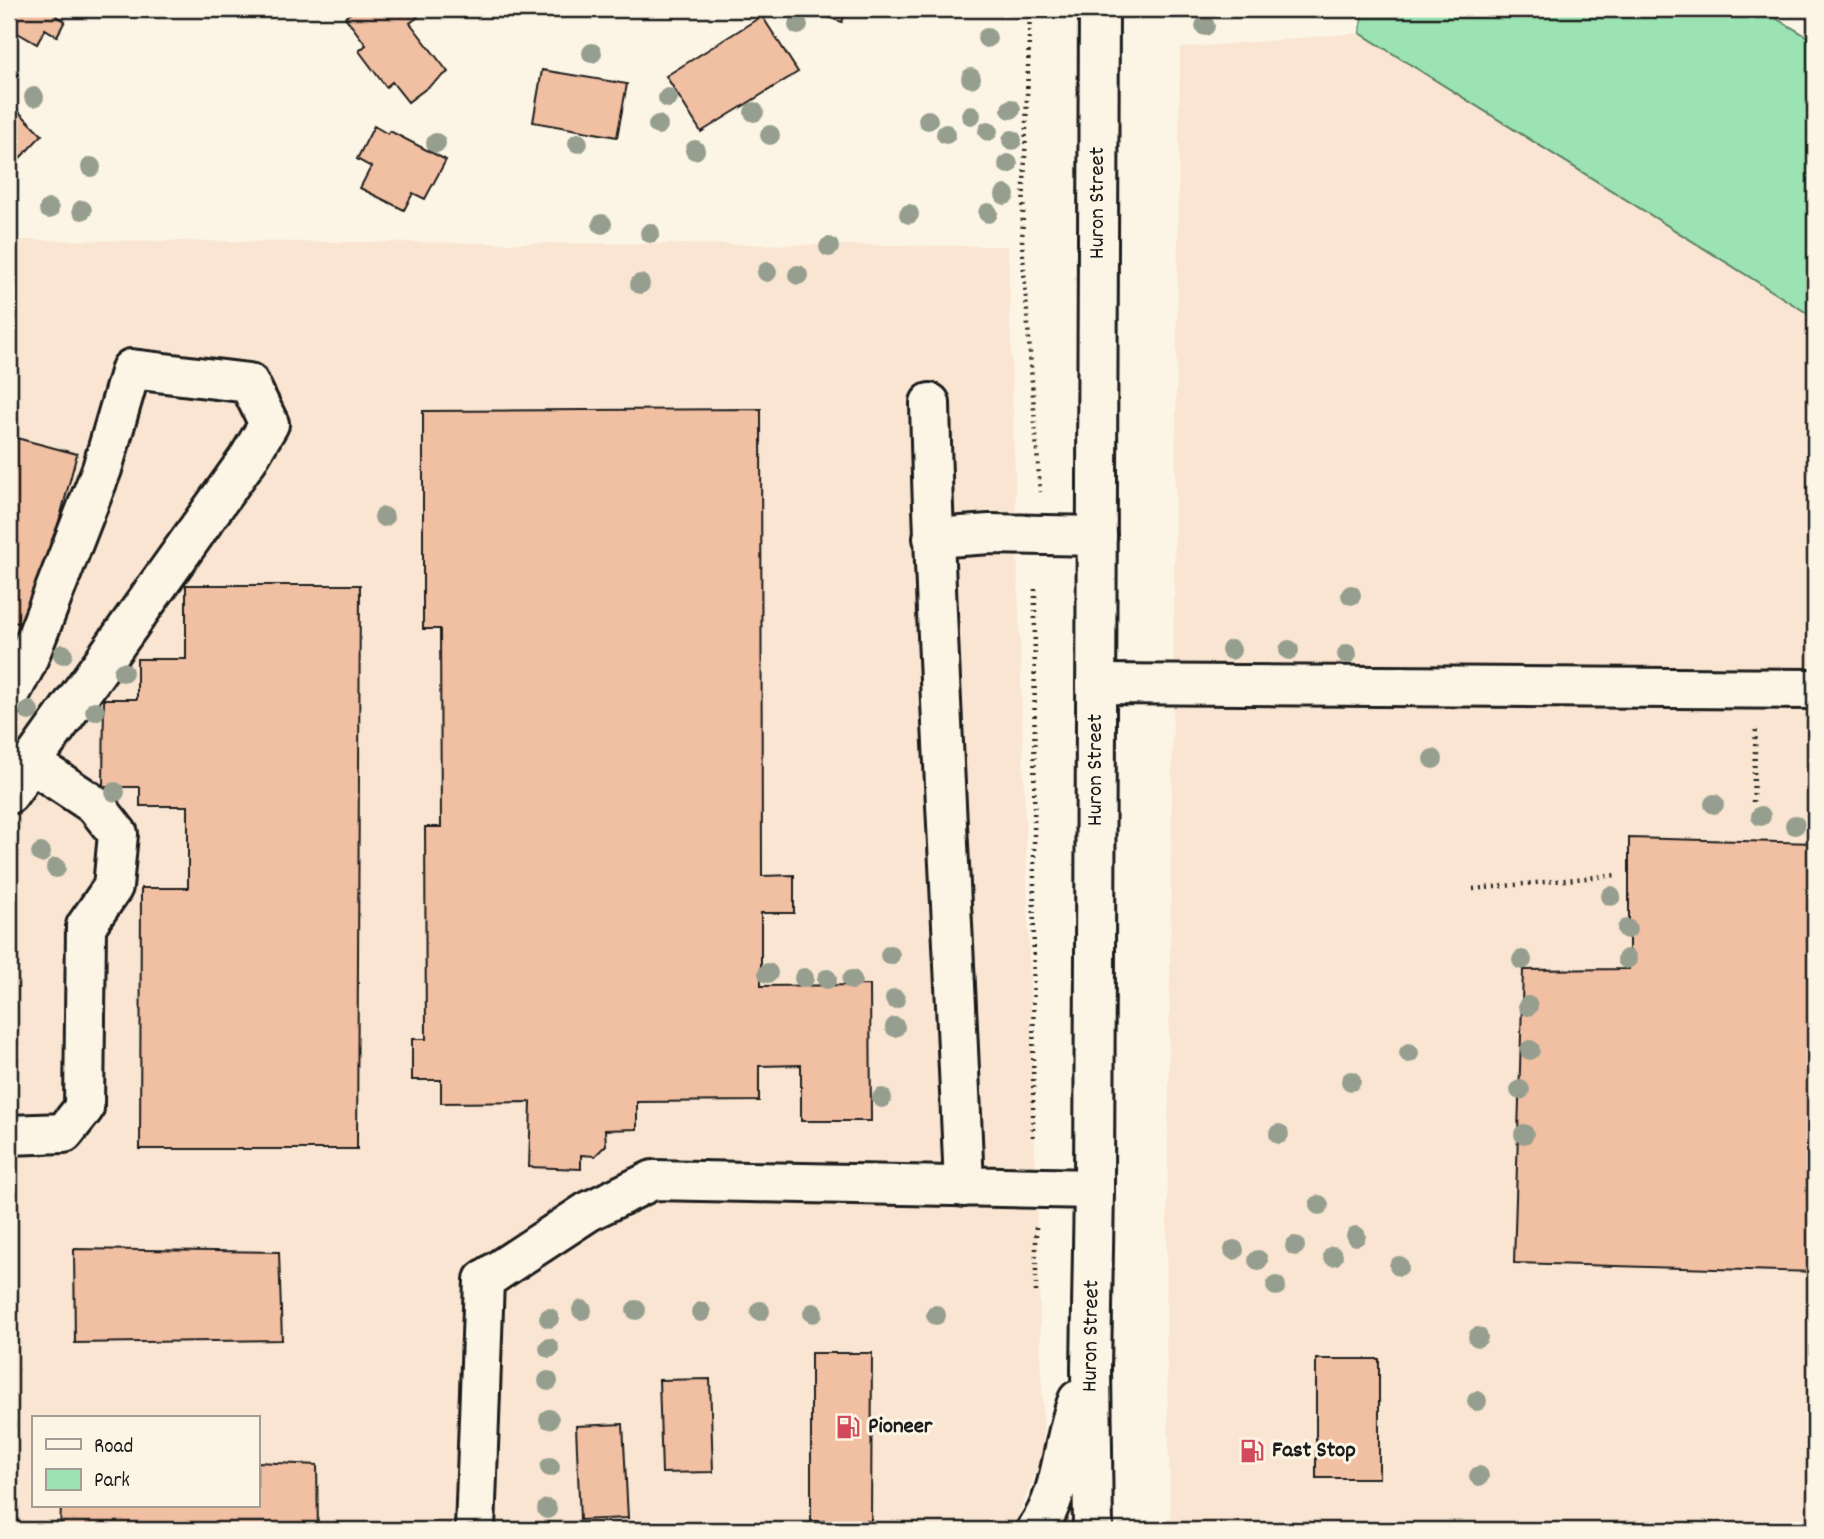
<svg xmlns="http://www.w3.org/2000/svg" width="1824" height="1539" viewBox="0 0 1824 1539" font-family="Dekko,sans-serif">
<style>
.built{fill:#f9e5d1;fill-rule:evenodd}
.green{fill:#9be3b2;stroke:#5c8067;stroke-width:2}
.building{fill:#f1bfa2;stroke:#1c1c1c;stroke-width:2}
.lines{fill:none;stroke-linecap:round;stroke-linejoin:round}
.minor-casing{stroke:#1c1c1c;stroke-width:44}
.major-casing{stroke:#1c1c1c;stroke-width:44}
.path{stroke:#1c1c1c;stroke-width:4.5;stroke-dasharray:2 5;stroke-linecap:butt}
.minor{stroke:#fcf5e5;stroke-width:38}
.major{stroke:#fcf5e5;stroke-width:38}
.tree{fill:#969f8f}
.labels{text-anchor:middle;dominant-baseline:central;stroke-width:6;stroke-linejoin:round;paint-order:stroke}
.street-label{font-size:23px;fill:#1c1c1c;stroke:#fcf5e5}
.poi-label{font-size:23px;font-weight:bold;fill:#1c1c1c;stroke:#fcf5e5;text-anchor:start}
</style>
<rect width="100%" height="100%" fill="#fcf5e5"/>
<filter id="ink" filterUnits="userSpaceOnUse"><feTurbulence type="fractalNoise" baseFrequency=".0143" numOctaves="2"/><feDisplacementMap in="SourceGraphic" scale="14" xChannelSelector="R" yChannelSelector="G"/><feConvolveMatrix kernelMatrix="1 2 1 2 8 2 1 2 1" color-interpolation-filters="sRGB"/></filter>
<g filter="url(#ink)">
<!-- built -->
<path class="built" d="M1360 33 1815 318V1530H1171L1166 1335 1180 48Z
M9 240 1008 246 1044 1452 1012 1530H9ZM33 1418H257V1506H33Z"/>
<!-- green -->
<path class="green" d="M1363 9H1760L1815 41V318L1360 33Z"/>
<!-- building -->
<path class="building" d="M9 9H60L56 16 65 21 57 36 45 29 37 44 9 28Z
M357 9H411L418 17 410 23 448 72 408 102 392 82 386 87 359 51 366 45 345 17Z
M804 9H847L842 22Z
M762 16 798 72 701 132 666 76Z
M542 70 627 84 617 137 533 122Z
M9 102 42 135 19 159 9 150Z
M374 126 388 134 390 131 446 160 425 199 413 193 404 210 360 188 371 167 357 159Z
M761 409 762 876 794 875V913H761V986L870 985 871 1121H801V1065L759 1066V1101L637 1102V1129L605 1130 606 1145 595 1156 581 1155V1169L529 1167 531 1102 441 1103V1080H412V1039H426L425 827H441L440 629H423V411Z
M9 436 77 454 31 626 9 621Z
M186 585H360L357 1149H140L141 888H188V806H140V787H103L104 699H137V659H186Z
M1629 838 1815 843V1272L1514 1263 1523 970 1629 969Z
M74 1249 279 1252 282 1340 75 1343Z
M811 1353H872L871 1521H811Z
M1316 1359H1379V1478H1316Z
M710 1379 713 1472 662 1473 659 1380Z
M623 1424 628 1518 580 1520 576 1426Z
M257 1462 317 1465 318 1530H60L61 1506H257Z"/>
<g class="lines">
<!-- minor casing -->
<g class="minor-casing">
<path id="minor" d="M930 403C936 664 954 925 964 1187
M933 538 990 534 1097 536
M1096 684 1815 689
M9 696 26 664 102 469 131 369 249 383 269 424 248 459 9 794
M9 1135 64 1133 84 1108 86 926 113 887 118 834 96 806 31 763
M475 1530 484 1280 589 1211 653 1180 1094 1189"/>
</g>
<!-- major casing -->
<g class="major-casing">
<path id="major" d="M1036 1530C1064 1492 1061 1443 1078 1400
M1093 1530 1091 1369 1094 1189 1099 9"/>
</g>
<!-- path -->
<path class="path" d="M1030 9 1022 243 1040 492
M1753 802 1756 726
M1473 889 1617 875
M1033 1137 1035 588
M1036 1292V1226"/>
<!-- minor -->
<use href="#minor" class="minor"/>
<!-- major -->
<use href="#major" class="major"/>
</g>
<!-- trees -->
<g class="tree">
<circle cx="798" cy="25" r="10"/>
<circle cx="1205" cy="26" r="10"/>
<circle cx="987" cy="38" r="10"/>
<circle cx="592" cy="53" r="10"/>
<circle cx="971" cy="78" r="10"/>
<circle cx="34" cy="97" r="10"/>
<circle cx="668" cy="98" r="10"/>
<circle cx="1011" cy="109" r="10"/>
<circle cx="754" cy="112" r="10"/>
<circle cx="971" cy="115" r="10"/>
<circle cx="928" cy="120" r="10"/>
<circle cx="658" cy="125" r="10"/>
<circle cx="988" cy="131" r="10"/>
<circle cx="946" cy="134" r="10"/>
<circle cx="770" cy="135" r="10"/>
<circle cx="1012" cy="140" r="10"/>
<circle cx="436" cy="143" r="10"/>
<circle cx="578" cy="143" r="10"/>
<circle cx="695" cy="150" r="10"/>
<circle cx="1008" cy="164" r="10"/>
<circle cx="91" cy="167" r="10"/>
<circle cx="1005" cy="195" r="10"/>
<circle cx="49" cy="209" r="10"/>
<circle cx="82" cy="210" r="10"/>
<circle cx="988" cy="213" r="10"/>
<circle cx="909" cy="214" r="10"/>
<circle cx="602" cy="224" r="10"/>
<circle cx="650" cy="233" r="10"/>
<circle cx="829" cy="247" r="10"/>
<circle cx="767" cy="272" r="10"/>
<circle cx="798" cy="275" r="10"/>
<circle cx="640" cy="284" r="10"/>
<circle cx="384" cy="517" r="10"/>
<circle cx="1351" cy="595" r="10"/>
<circle cx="1231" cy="650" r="10"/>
<circle cx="1289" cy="650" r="10"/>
<circle cx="63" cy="654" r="10"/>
<circle cx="1347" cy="654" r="10"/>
<circle cx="123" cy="672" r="10"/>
<circle cx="29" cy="711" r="10"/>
<circle cx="95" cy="711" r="10"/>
<circle cx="1433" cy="759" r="10"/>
<circle cx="115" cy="792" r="10"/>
<circle cx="1714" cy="804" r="10"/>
<circle cx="1761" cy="816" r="10"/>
<circle cx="1795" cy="825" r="10"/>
<circle cx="41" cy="853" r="10"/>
<circle cx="56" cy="868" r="10"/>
<circle cx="1611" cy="896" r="10"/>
<circle cx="1627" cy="929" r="10"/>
<circle cx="890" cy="955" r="10"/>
<circle cx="1627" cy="959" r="10"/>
<circle cx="1522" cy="960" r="10"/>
<circle cx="768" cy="973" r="10"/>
<circle cx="804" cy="978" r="10"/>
<circle cx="827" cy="979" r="10"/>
<circle cx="852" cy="980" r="10"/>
<circle cx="895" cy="999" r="10"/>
<circle cx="1528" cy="1006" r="10"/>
<circle cx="895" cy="1027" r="10"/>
<circle cx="1530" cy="1050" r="10"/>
<circle cx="1409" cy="1053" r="10"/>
<circle cx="1351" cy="1081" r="10"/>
<circle cx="1520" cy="1090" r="10"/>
<circle cx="882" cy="1098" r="10"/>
<circle cx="1279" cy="1134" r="10"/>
<circle cx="1524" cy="1134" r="10"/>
<circle cx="1319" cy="1205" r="10"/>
<circle cx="1356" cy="1236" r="10"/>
<circle cx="1295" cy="1246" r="10"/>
<circle cx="1234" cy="1250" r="10"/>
<circle cx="1333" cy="1256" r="10"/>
<circle cx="1258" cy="1260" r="10"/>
<circle cx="1399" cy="1266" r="10"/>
<circle cx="1276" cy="1286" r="10"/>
<circle cx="582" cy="1310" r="10"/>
<circle cx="636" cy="1310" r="10"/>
<circle cx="760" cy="1311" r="10"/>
<circle cx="701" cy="1312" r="10"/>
<circle cx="813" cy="1313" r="10"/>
<circle cx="936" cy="1315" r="10"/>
<circle cx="549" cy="1318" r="10"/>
<circle cx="1478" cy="1337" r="10"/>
<circle cx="549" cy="1348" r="10"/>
<circle cx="548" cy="1381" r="10"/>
<circle cx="1477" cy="1401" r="10"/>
<circle cx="549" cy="1419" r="10"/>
<circle cx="550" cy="1467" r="10"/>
<circle cx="1479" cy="1476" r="10"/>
<circle cx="547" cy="1509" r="10"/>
</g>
</g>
<!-- icons -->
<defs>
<g id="fuel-bare" transform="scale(1.89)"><path d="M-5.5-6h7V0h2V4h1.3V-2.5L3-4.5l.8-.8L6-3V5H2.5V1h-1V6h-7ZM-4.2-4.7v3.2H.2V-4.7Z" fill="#d1495b" stroke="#fcf5e5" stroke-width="2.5" paint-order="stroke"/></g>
</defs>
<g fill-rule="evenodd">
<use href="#fuel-bare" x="848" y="1427"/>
<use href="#fuel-bare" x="1252" y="1451"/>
</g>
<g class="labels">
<!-- street labels -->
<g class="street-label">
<text transform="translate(1098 203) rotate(-90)">Huron Street</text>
<text transform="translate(1096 770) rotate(-90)">Huron Street</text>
<text transform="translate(1092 1336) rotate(-89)">Huron Street</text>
</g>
<!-- poi labels -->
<g class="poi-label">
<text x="868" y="1427">Pioneer</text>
<text x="1272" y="1451">Fast Stop</text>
</g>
</g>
<!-- margin -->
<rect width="1824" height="1539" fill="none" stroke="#fcf5e5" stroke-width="35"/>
<rect x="18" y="18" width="1789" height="1504" fill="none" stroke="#1c1c1c" stroke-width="2.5" filter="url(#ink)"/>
<!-- legend -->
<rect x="32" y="1416" width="228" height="91" fill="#fcf5e5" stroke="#a29e95" stroke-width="2"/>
<rect x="46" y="1439" width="35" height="10" fill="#fcf5e5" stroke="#a29e95" stroke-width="2"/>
<text x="94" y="1452" font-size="21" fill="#1c1c1c">Road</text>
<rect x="46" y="1469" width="35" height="21" fill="#9be3b2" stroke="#a29e95" stroke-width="2"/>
<text x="94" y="1486" font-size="21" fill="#1c1c1c">Park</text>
</svg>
